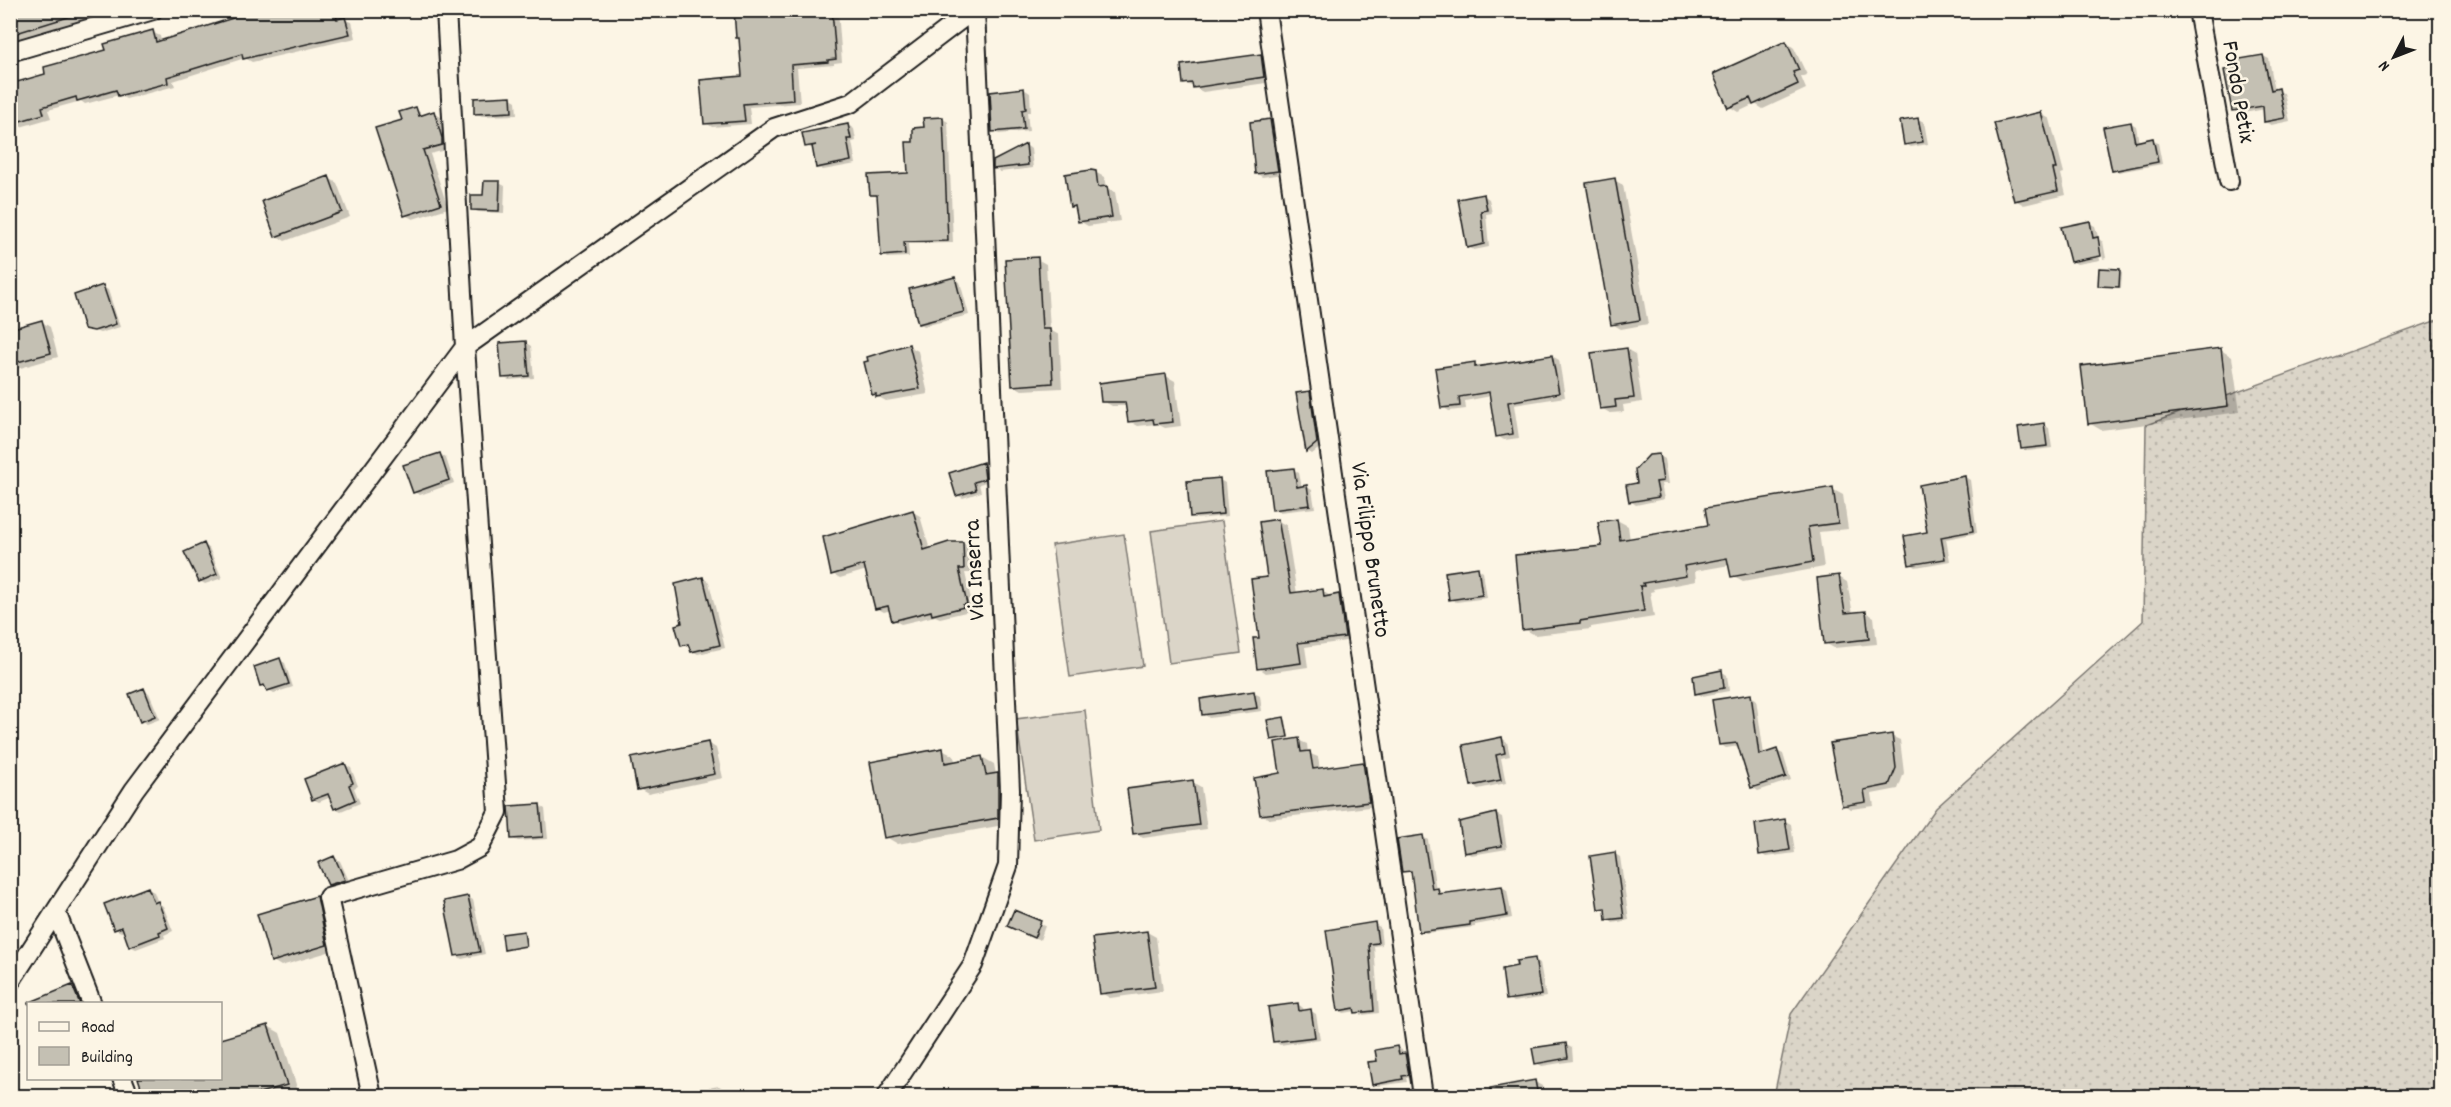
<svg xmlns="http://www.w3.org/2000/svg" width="2451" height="1107" viewBox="0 0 2451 1107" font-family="Dekko,sans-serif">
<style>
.grass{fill:url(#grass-dots);stroke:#7c7872;stroke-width:1.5}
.pitch{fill:#dbd5c8;stroke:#7c7872;stroke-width:1.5}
.shadow{fill:#0003}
.building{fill:#c4c0b3;stroke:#1c1c1c;stroke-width:1.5}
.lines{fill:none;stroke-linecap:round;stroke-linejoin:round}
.street-casing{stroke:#1c1c1c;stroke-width:22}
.street{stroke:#fcf5e5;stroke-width:18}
.labels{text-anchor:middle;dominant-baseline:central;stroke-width:5;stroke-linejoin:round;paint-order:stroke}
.street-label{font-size:24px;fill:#1c1c1c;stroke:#fcf5e5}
</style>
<defs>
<pattern id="grass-dots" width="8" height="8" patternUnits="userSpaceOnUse" patternTransform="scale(1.5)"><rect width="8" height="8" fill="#dbd5c8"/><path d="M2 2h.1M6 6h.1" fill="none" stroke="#bbb6ab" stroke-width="1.8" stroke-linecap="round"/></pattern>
</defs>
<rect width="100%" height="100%" fill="#fcf5e5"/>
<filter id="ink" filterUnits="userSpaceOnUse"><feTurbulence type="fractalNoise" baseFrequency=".0167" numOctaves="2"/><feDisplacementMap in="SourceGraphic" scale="12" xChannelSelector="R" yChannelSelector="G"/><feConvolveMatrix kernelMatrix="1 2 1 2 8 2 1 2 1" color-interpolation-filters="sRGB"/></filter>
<g filter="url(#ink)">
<!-- grass -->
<path class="grass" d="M2440 319V1096H1774L1791 1014 1936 808 2143 621 2146 425Z"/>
<!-- pitch -->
<path class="pitch" d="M1222 521 1241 653 1169 663 1151 531Z
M1124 534 1143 666 1070 677 1052 545Z
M1085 710 1099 830 1034 840 1016 719Z"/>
<!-- shadow -->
<path class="shadow" d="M10 10H82L85 21 10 44Z
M233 10H340L342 19 352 22 356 38 252 62 245 58 173 81 175 86 126 99 119 95 85 104 81 101 48 110 51 118 10 130V85L47 75 152 32 160 36 161 42 235 19Z
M838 10 842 62 834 63V65L797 68 800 103 749 107 751 124 712 127 706 123 743 78 741 39 738 37 736 11Z
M1786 42 1794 48 1807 75 1801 77 1806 89 1763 109 1755 104 1738 112 1730 107Z
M1261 55 1269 60 1273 82 1203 92 1185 83Z
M2263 56 2269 59 2275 91 2284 93 2290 121 2271 125 2265 122V109L2239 114 2234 111Z
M1024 89 1030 93 1031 112H1027L1029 131 999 134 993 131Z
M511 98 516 101 517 115 482 116 476 113Z
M416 109 424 116 434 113 441 117 449 149 430 154 448 208 413 219 405 215 403 121Z
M2041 114 2050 119 2064 173 2061 174 2066 195 2024 205 2015 200Z
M943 119 948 122 953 243 908 244 909 257 887 258 882 255 879 197 871 195 909 174 915 143 925 128Z
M1918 119 1924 122 1928 144 1911 147 1905 144Z
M1270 121 1276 124 1283 174 1262 177 1256 173Z
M2131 123 2136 126 2139 143 2153 140 2158 143 2162 164 2118 172 2113 170Z
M848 125 854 129 856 141 852 142 856 164 823 170 817 167 814 149 806 146Z
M1026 145 1031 149 1033 168 1000 172 995 168Z
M1095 172 1104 177 1106 187 1115 192 1120 221 1088 226 1079 221 1077 209 1072 206Z
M329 178 337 183 350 217 285 241 277 236 264 202Z
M1614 180 1623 185 1648 324 1621 329 1612 324Z
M499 183 505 186 504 213 478 212 472 209Z
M1483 195 1489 199 1492 213 1486 214 1489 247 1474 250 1468 247Z
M2089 223 2095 226 2099 240H2096L2100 260 2077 264 2071 261Z
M2100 240 2103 242 2106 258 2103 259Z
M1037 259 1046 264 1050 330 1059 335 1062 388 1022 390 1013 385Z
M2119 271 2122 272 2121 288 2099 286Z
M955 279 960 282 969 315 924 326 919 323Z
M103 287 108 290 120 327 100 333 85 328Z
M42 322 50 327 58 357 10 371V330Z
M526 343 531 346 534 378 509 380 503 377Z
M909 346 918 351 928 394 886 401 873 394Z
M1626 349 1635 354 1642 402 1623 405 1624 412 1610 413 1601 408Z
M2221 350 2232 357 2240 412 2101 430 2089 423Z
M1552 356 1559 360 1565 397 1514 405 1519 438 1504 440 1497 436 1491 396 1465 401 1466 409 1449 411 1443 407 1474 363 1482 368Z
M1166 376 1175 381 1181 426 1165 428 1157 424 1138 426 1129 421 1127 406H1112L1103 401Z
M1309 393 1315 396 1322 446 1312 454 1307 451Z
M2043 425 2049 428 2052 448 2028 451 2022 448Z
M440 454 446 458 454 483 420 495 414 492Z
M1659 456 1664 459 1668 484H1661L1664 499 1636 505 1630 501 1638 484Z
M983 464 988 467 990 481 979 484 981 492 963 498 957 495Z
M1294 470 1299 473 1302 488 1307 487 1312 490 1315 508 1279 512 1274 509Z
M1965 477 1970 480 1977 533 1946 539 1950 561 1916 567 1911 564Z
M1220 480 1225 483 1228 516 1197 519 1192 516Z
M1832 489 1843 495 1848 529 1819 532 1824 567 1743 582 1732 576 1730 565 1695 571 1696 581 1653 589 1654 591 1650 592 1654 617 1591 627V629L1535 635 1524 629 1603 547 1617 520 1628 526 1630 540 1709 526Z
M913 512 920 516 930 550 963 543 970 547 971 573H965L973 608 970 609V611L940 618 935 616 901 624 893 620 891 610 884 612 876 608 867 570 840 578 833 574Z
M1278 521 1286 525 1297 594 1323 591 1331 597 1339 596 1346 600 1352 640 1305 647 1308 667 1266 673 1259 668 1260 639Z
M204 545 209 548 222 578 205 584 200 581Z
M1478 569 1483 572 1487 598 1456 602 1451 599Z
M1839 577 1847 582 1853 614 1865 612 1874 617 1877 644 1834 648 1825 643Z
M703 578 709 582 725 648 698 654 692 651 691 647 682 645 684 624Z
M280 660 285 663 293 687 274 693 261 685Z
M1721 671 1727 675 1729 691 1702 696 1696 693Z
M144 690 149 693 160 719 147 724 141 721Z
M1254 693 1260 696 1262 711 1209 718 1204 714Z
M1750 696 1756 699 1764 755 1777 751 1783 754 1791 780 1758 791 1752 787 1739 746 1726 748 1720 744Z
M1283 719 1286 720 1289 737 1275 740 1273 739Z
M1891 736 1900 740 1904 773 1898 789 1872 794 1874 806 1851 809 1843 805Z
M1502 738 1507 742 1510 756 1501 758 1506 783 1478 789 1473 785Z
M1298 740 1307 744 1308 753 1318 757 1320 770 1363 764 1371 768 1377 806 1269 819 1261 814Z
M708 743 716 748 723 778 648 794 639 789Z
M942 750 954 756 955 762 982 757 994 764 996 775 1009 782V824L898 844 886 837Z
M345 765 351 768 358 786 354 788 360 803 341 811 335 808 331 797 319 802 313 799Z
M1192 782 1201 787 1207 829 1143 838 1135 833Z
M540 806 545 809 548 839 518 841 512 838Z
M1496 814 1502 817 1507 849 1471 855 1465 852Z
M1785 821 1791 824 1795 853 1766 857 1761 854Z
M1423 837 1428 840 1436 890 1443 893V895L1502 887 1507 890 1512 918 1475 925V927L1426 933 1421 931 1413 873 1403 871Z
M1615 854 1620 857 1629 920 1613 923 1608 919 1607 911 1599 908Z
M334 857 340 861 350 883 335 888 329 884Z
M148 889 154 892 158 903 163 906 173 931 164 935 165 938 136 949 130 946 124 931 121 932 115 929Z
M468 897 473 900 485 954 462 959 457 956Z
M317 898 326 903 335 950 281 966 273 961Z
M1040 923 1045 926 1040 940 1014 929Z
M1374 924 1380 927 1382 945 1374 946 1379 1013 1362 1015 1356 1011 1344 1013 1339 1010Z
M1147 932 1156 937 1163 991 1110 998 1101 993Z
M524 933 526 934 528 947 506 949Z
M1535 960 1540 963 1546 997 1513 1002 1508 999Z
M72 986 78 989 83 1004H43Z
M1298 1004 1303 1008 1304 1011H1311L1316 1014 1320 1039 1280 1045 1274 1041Z
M268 1026 280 1033 298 1091 281 1096H145L140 1078H220Z
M1566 1045 1572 1048 1573 1061 1542 1066 1536 1063Z
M1397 1048 1402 1050 1403 1055 1410 1057 1413 1077 1406 1078 1407 1082 1378 1086 1374 1084 1378 1062Z
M1535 1082 1542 1086 1544 1096H1455L1512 1090Z
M719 1086 727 1091 728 1096H661Z"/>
<!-- building -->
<path class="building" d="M10 10H77L78 14 10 35Z
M231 10H335L337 19 345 17 350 34 243 59 242 54 167 77 168 83 118 96 116 90 77 101 76 97 42 107 44 114 10 124V84L45 74 44 67 106 50 104 44 153 30 156 42 233 18Z
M734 10H832L836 59 828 60V62L791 65 793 100 743 104 745 121 704 124 700 80 742 76 739 38H736Z
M1786 41 1799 70 1793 72 1798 84 1753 105 1750 98 1728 108 1713 74Z
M1261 54 1264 77 1193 88 1192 83 1183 84 1181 65Z
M2263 55 2271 90 2279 88 2285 118 2264 122 2263 106 2232 111 2224 70 2229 69 2228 61Z
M1024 88 1026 109 1022 110 1024 129 992 132 990 92Z
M511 96 512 112 474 114V98Z
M416 107 419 116 434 111 442 138V145L423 150 441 204 404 216 375 128 402 120 399 112Z
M2041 112 2056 169H2053L2058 191 2014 201 1994 123Z
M943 117 948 241 904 242 905 254 881 256 877 195H870L868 175 908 173 906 142H913V128L924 127 923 118Z
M1918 118 1923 142 1904 145 1900 121Z
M1270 119 1278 171 1255 174 1250 122Z
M2131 122 2135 142 2153 138 2158 162 2112 171 2103 127Z
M848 124 851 139H847L851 161 816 168 812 146 816 145 805 147 802 133Z
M1026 144 1028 165 993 169V161Z
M1091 170 1096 171 1098 187 1107 186 1112 217 1078 222 1075 206 1070 207 1065 174Z
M329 176 342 212 275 237 262 201Z
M1615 178 1640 320 1611 325 1586 183Z
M484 181H500L499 211 471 210V195H483Z
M1484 194 1487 210 1481 211 1484 244 1467 248 1458 199Z
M2090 221 2093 238 2098 237 2101 256 2070 262 2061 227Z
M1038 257 1042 329H1050L1053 383 1012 386 1005 259Z
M2099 268 2120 269 2119 287 2098 286Z
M955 277 964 312 918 324 909 289Z
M103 285 116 324 94 331 84 329 74 295Z
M42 320 51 353 10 364V329Z
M526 341 529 376 502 378 499 343Z
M909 344 920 389 876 397V394L872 395 864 362 868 361 867 357Z
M1627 348 1634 398 1615 400 1616 407 1600 409 1591 353Z
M2221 348 2228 406 2088 424 2081 366Z
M1552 355 1559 393 1508 402 1513 434 1496 437 1489 392 1459 397 1460 406 1441 408 1435 368 1475 362V367Z
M1166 374 1173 422 1154 424 1153 419 1128 422 1125 402H1101L1099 383Z
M1310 391 1317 443 1306 452 1296 393Z
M2044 423 2047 446 2021 449 2018 427Z
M440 453 449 480 413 493 403 465Z
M1659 454 1663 481 1656 482 1659 497 1629 502 1626 485 1637 483 1635 470 1649 455Z
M983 462 985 479 974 482 976 490 956 496 949 473Z
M1294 468 1297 487 1307 485 1310 505 1272 510 1267 471Z
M1965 476 1973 531 1941 537 1945 559 1909 565 1904 536 1927 532 1919 485Z
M1220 478 1223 514 1190 517 1187 481Z
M1833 487 1838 523 1808 527 1813 562 1731 577 1727 558 1684 566 1686 576 1643 583 1644 586H1640L1644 611 1580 621V623L1522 630 1515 555 1602 546 1598 522 1617 519 1620 540 1708 525 1705 508Z
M913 510 924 550 949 542H963L964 569H959L967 604 963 605 964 607 932 615 931 611 892 621 888 606 875 609 864 565 831 575 823 537Z
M1278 519 1291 593 1323 589 1324 597 1339 594 1345 637 1298 643 1301 663 1257 669 1253 638H1259L1251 579 1267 577 1259 522Z
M204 543 217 574 199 582 184 552Z
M1478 567 1482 595 1449 600 1445 572Z
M1839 575 1845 613 1866 611 1869 639 1824 644 1817 578Z
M703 577 720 645 691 652 688 644 681 646 675 625 682 623 675 584Z
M280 658 289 684 267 691 264 685 260 686 254 667Z
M1722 670 1724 688 1695 694 1693 676Z
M144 688 155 716 140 722 129 694Z
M1254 691 1257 708 1202 715 1200 699Z
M1751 694 1759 755 1777 749 1786 777 1751 788 1737 743 1719 745 1712 700Z
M1284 717 1288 737 1271 740 1267 720Z
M1892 734 1896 768 1889 785 1864 790 1866 802 1842 806 1830 743Z
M1502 737 1505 753 1496 755 1501 780 1471 786 1463 745Z
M1299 738 1301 752 1310 751 1313 769 1363 762 1369 802 1260 815 1254 778 1280 773 1275 742Z
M708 742 715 774 637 790 631 758Z
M943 748 945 763 982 756 986 775 998 773V818L884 838 870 762Z
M345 763 353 783 349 785 355 800 334 809 328 794 312 800 304 779Z
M1193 780 1199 825 1133 834 1127 789Z
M540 804 543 837 511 839 509 806Z
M1496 813 1502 846 1464 853 1459 822Z
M1785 819 1790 850 1759 855 1755 824Z
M1423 835 1432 889 1438 888 1439 894 1502 886 1507 916 1470 922V925L1419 932 1411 871 1402 872 1397 839Z
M1615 852 1624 918 1606 920 1605 908 1598 909 1590 856Z
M334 856 345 880 328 885 318 863Z
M148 887 154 903 158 901 168 928 159 932 160 935 129 947 122 927 114 930 104 904Z
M317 896 327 945 271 962 257 914Z
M468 896 480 952 455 956 444 901Z
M1014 910 1041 921 1034 938 1007 926Z
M1375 922 1378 943 1369 944 1374 1011 1355 1013 1354 1008 1338 1011 1326 930Z
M524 931 526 946 504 950 502 934Z
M1147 931 1155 987 1100 994 1092 938Z
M1535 958 1541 995 1506 1000 1502 969 1517 966 1516 961Z
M72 985 80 1004H28V1003Z
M1298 1003 1299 1011 1311 1009 1315 1037 1273 1042 1268 1007Z
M268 1025 287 1085 249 1096H144L138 1078H220V1039Z
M1566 1043 1568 1058 1535 1064 1532 1048Z
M1397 1046 1399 1054 1405 1053 1409 1075 1402 1076 1403 1079 1372 1085 1368 1062 1377 1061 1375 1050Z
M1535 1080 1538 1096H1491L1490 1088Z"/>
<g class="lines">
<!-- street casing -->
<g class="street-casing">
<path id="street" d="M1266 10 1423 1096
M2198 10 2229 181
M10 52 153 10
M56 912 92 1004
M10 982 134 790 465 347 774 128 851 103 973 10
M122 1078 129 1096
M372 1096 328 897 456 860 480 847 498 812 465 347 446 10
M887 1096 973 965 1008 866 1010 790 975 10"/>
</g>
<!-- street -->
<use href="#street" class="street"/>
</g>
</g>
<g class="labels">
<!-- street labels -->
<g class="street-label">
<text transform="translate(2237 92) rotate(80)">Fondo Petix</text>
<text transform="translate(1369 550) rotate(82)">Via Filippo Brunetto</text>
<text transform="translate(976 570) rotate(-93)">Via Inserra</text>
</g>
</g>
<!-- margin -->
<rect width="2451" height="1107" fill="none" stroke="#fcf5e5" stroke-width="36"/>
<rect x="18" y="18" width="2415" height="1071" fill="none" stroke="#1c1c1c" stroke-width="2" filter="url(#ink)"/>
<!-- legend -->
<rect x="27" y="1002" width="195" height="78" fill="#fcf5e5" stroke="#a29e95" stroke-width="1.5"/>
<rect x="39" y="1022" width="30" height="9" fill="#fcf5e5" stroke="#a29e95" stroke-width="1.5"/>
<text x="81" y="1032" font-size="18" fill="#1c1c1c">Road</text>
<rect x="39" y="1047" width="30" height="18" fill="#c4c0b3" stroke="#a29e95" stroke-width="1.5"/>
<text x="81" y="1062" font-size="18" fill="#1c1c1c">Building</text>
<!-- north arrow -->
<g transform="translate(2394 57) rotate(228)" stroke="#fcf5e5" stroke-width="4.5" paint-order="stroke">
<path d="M0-4.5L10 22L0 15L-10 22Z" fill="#1c1c1c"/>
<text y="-9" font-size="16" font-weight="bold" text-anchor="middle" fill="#1c1c1c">N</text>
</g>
</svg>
